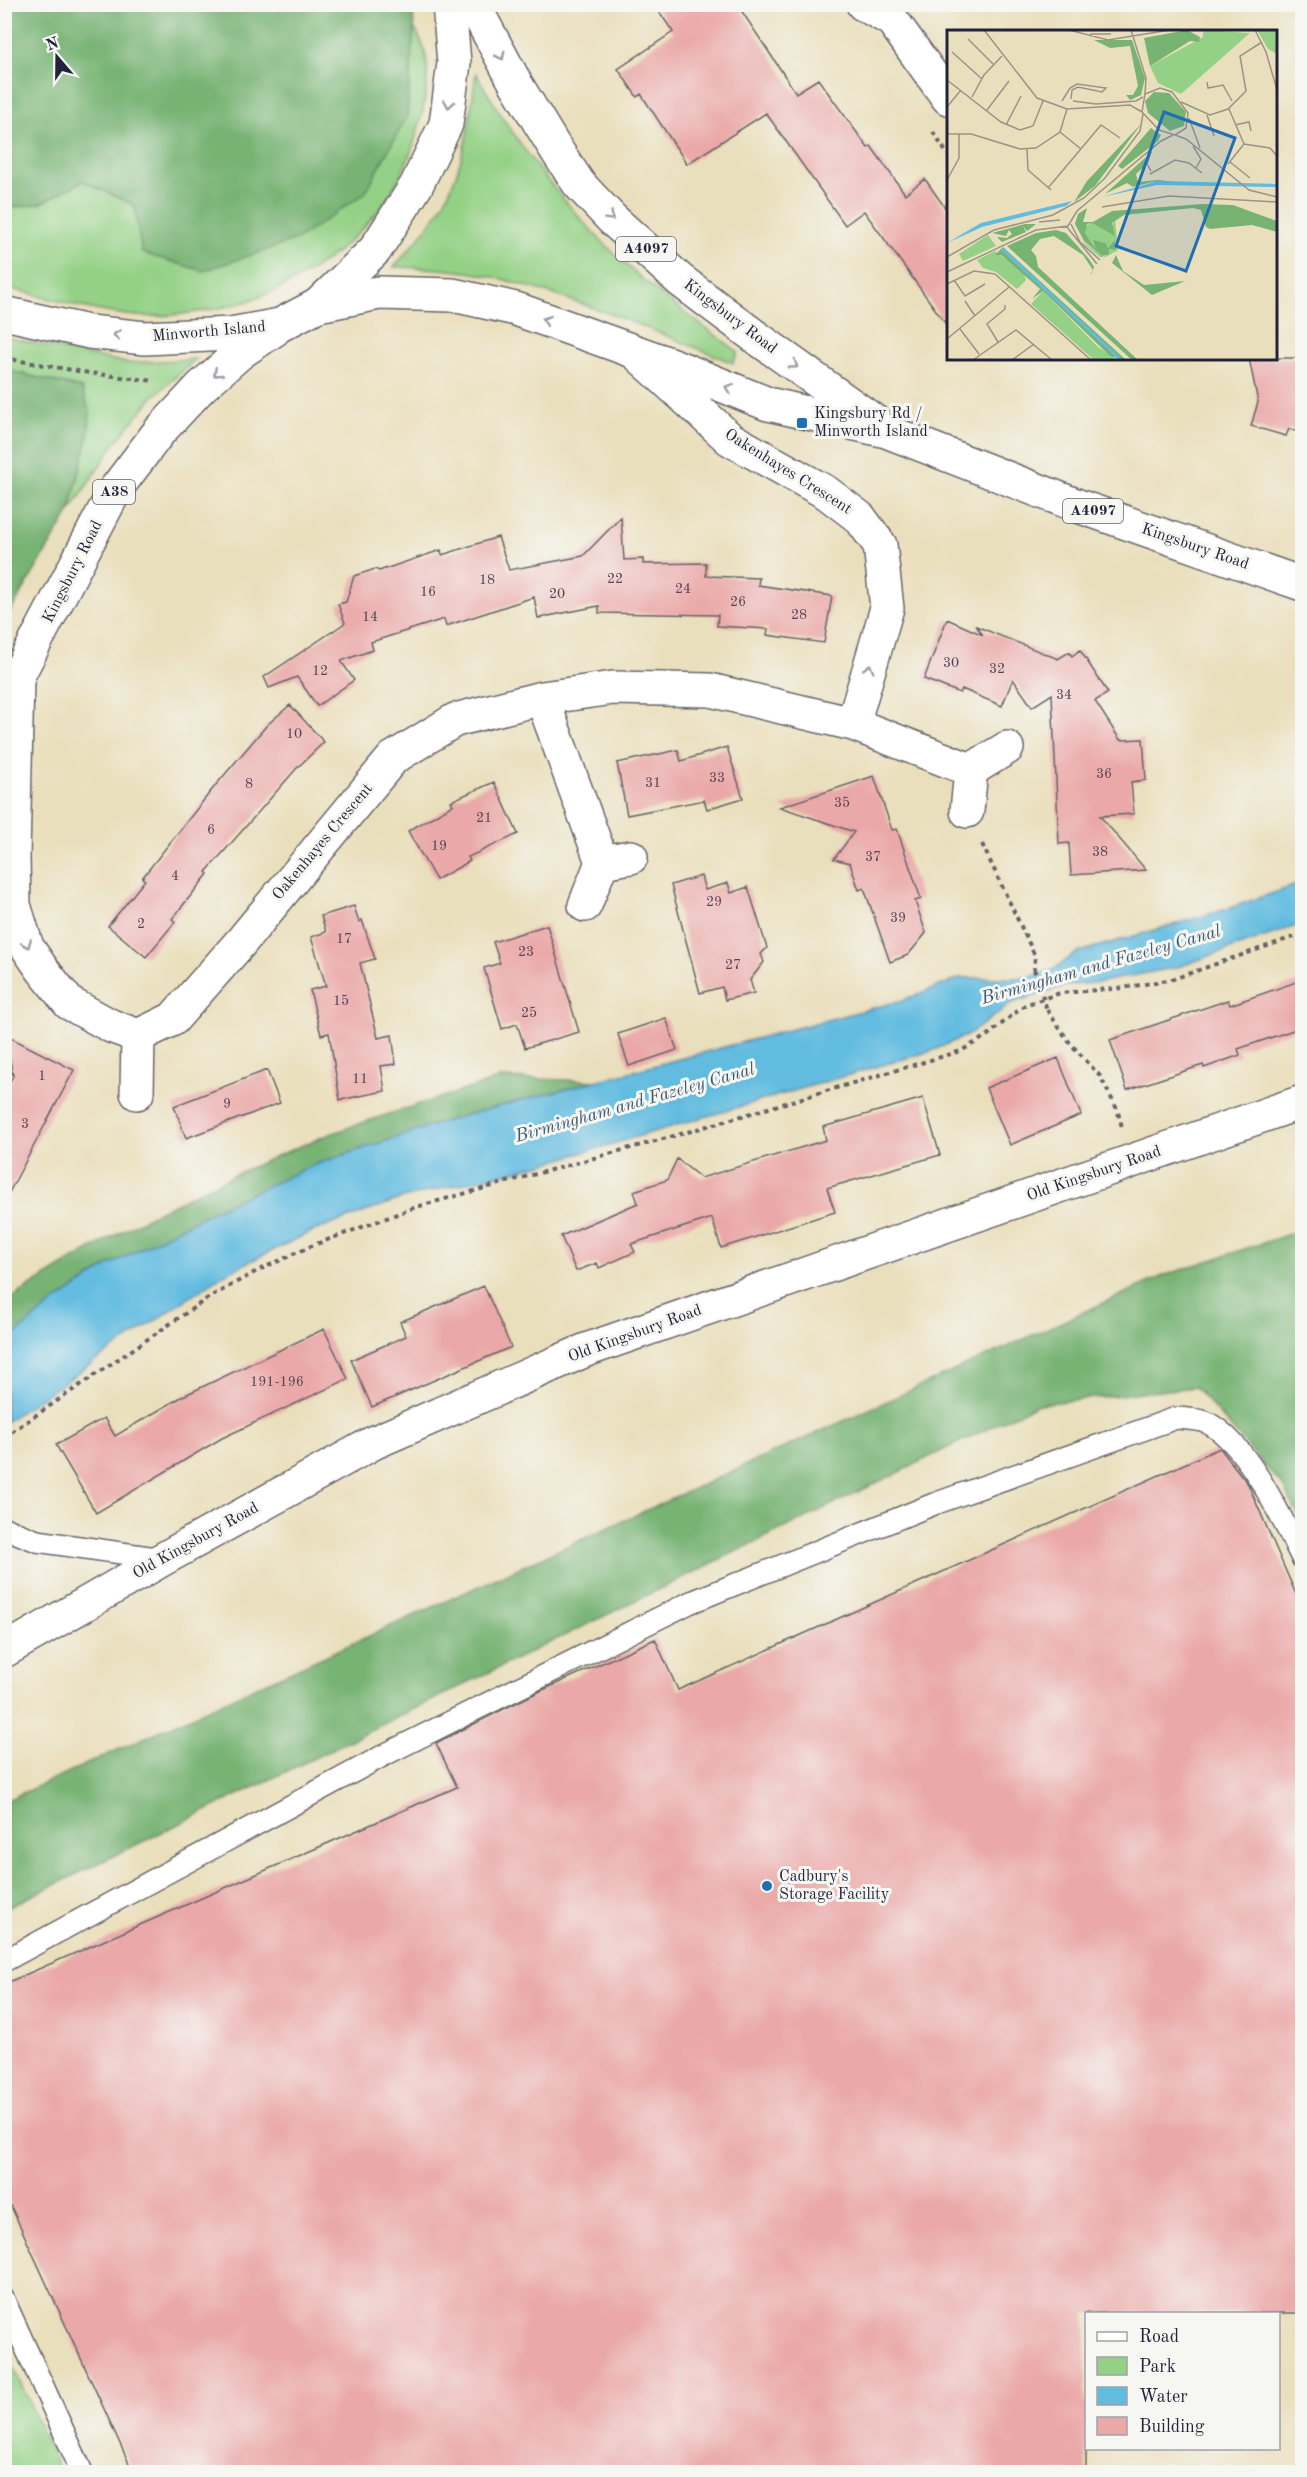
<svg xmlns="http://www.w3.org/2000/svg" width="1307" height="2477" viewBox="0 0 1307 2477" font-family="'Old Standard TT',serif">
<style>
.green{fill:#94d186;stroke:#5b7a60;stroke-width:1.5}
.forest{fill:#77b373;stroke:#4c6a57;stroke-width:1.5}
.water{fill:#62bce0;stroke:#426f8e;stroke-width:1.5}
.building{fill:#eaa9a8}
.lines{fill:none;stroke-linecap:round;stroke-linejoin:round}
.lane-casing{stroke:#686468;stroke-width:24}
.street-casing{stroke:#686468;stroke-width:36}
.primary-casing{stroke:#686468;stroke-width:36}
.highway-casing{stroke:#686468;stroke-width:36}
.path{stroke:#686468;stroke-width:4;stroke-dasharray:4.5 4.5;stroke-linecap:butt}
.lane{stroke:#fff;stroke-width:21}
.street{stroke:#fff;stroke-width:33}
.primary{stroke:#fff;stroke-width:33}
.highway{stroke:#fff;stroke-width:33}
.path-bridge{stroke:#686468;stroke-width:4;stroke-dasharray:4.5 4.5;stroke-linecap:butt}
.oneway{stroke:#9c9ca7}
.poi-dot{fill:#1f6fb2;stroke:#f6f6f2;stroke-width:2}
.labels{text-anchor:middle;dominant-baseline:central;stroke-width:6;stroke-linejoin:round;paint-order:stroke}
.number-label{font-size:14px;fill:#544456}
.shield{fill:#f6f6f2;stroke:#626272;stroke-width:1.5}
.shield-label{font-size:15px;font-weight:bold;fill:#22223b}
.street-label{font-size:16px;fill:#22223b;stroke:#f6f6f2}
.poi-label{font-size:16px;fill:#22223b;stroke:#f6f6f2;text-anchor:start}
.water-label{font-size:18px;font-style:italic;fill:#385875;stroke:#f6f6f2}
.inset-river{fill:none;stroke:#62bce0;stroke-width:3}
.inset-road{fill:none;stroke:#9a9388;stroke-width:1.5}
.view{fill:#1f6fb2;fill-opacity:0.15;stroke:#1f6fb2;stroke-width:3}
.inset-edge{fill:none;stroke:#22223b;stroke-width:3}
</style>
<rect width="100%" height="100%" fill="#f6f6f2"/>
<filter id="ink" filterUnits="userSpaceOnUse"><feTurbulence type="fractalNoise" baseFrequency=".0167" numOctaves="2"/><feDisplacementMap in="SourceGraphic" scale="12" xChannelSelector="R" yChannelSelector="G"/><feConvolveMatrix kernelMatrix="1 2 1 2 8 2 1 2 1" color-interpolation-filters="sRGB"/></filter>
<filter id="wash" filterUnits="userSpaceOnUse"><feTurbulence type="fractalNoise" baseFrequency=".008" numOctaves="4" result="noise"/><feDisplacementMap in="SourceGraphic" scale="24" xChannelSelector="R" yChannelSelector="G"/><feGaussianBlur stdDeviation="1.35" result="paint"/><feColorMatrix in="noise" values="0 0 0 0 0 0 0 0 0 0 0 0 0 0 0 0 0 1.4 0 .05"/><feComposite in="paint" operator="in"/></filter>
<g filter="url(#wash)">
<rect width="100%" height="100%" fill="#eadfbc"/>
<!-- green -->
<path class="green" d="M414 27C418 35 423 43 425 52 431 76 424 110 417 133 396 209 339 262 267 294 235 308 196 313 161 316 116 320 49 298 5 287V208L39 204 83 181 134 205 407 116Z
M476 73C517 147 571 215 634 272 666 301 704 326 738 352L733 363C656 331 575 298 494 277 461 269 427 268 394 267 412 246 431 226 444 202 466 162 470 116 476 73Z
M5 337 127 363 196 359 153 397 114 444 69 513 88 437 82 388 5 370Z
M5 2349 55 2460 58 2472H5Z"/>
<!-- forest -->
<path class="forest" d="M4 5H412L414 27 407 116 365 193 296 240 203 271 142 253 134 205 83 181 39 204 5 208Z
M5 370 81 388 90 412 88 437 69 513 5 621Z
M502 1078 600 1081 459 1117 313 1165 211 1212 111 1264 49 1306 5 1343V1303C102 1237 211 1182 320 1138 379 1115 442 1098 502 1078Z
M1302 1230V1523L1284 1487 1195 1387 1038 1404 5 1909V1801L1163 1276Z"/>
<!-- water -->
<path class="water" d="M1302 883V924L1178 967 1101 982 1064 986 1012 1003 968 1035 934 1050 547 1163 403 1198 311 1232 226 1273 5 1422V1343L49 1306 111 1264 211 1212 313 1165 459 1117 903 1000 961 978H1024L1053 970 1076 953 1224 910Z"/>
<g id="blocks">
<!-- building -->
<path class="building" d="M654 4H737L796 93 818 79 868 148 871 146 905 194 925 179 948 212V327L864 211 845 225 766 113 687 164 641 94 637 97 618 69 673 32Z
M1249 358H1302V433L1289 429 1286 436 1251 426 1258 402Z
M621 517 624 560 643 559V564L706 563V576L759 578 758 585 832 596 824 643 767 635 768 629 717 626 718 615 599 613V606L538 618 534 597 446 626 444 619 371 642 373 650 341 661 354 680 317 706 297 677 269 688 264 677 345 623 338 604 346 602 354 576 375 569 379 571 441 550 442 555 498 537 509 570 583 556Z
M947 619 983 635 976 626 1058 659 1069 652 1072 656 1080 650 1108 693 1095 701 1120 740 1143 739 1146 780 1131 782 1134 814 1100 816 1146 870 1071 875 1069 843 1059 844 1052 694 1032 707 1013 679 1002 706 962 689 960 693 924 679Z
M290 705 324 742 297 768 206 872 208 874 172 919 175 922 146 957 108 926 145 880 142 878 215 786 267 725Z
M727 747 743 798 707 809 704 800 627 815 617 763 678 750 681 761Z
M874 776 892 830 897 829 921 899 915 901 926 933 908 955 890 962 864 888 859 890 850 863 834 859 854 832 780 807Z
M494 782 518 834 468 857 470 861 436 880 408 831 453 805 451 801Z
M701 876 705 890 728 883 731 893 748 887 767 948 761 954 764 962 750 980 754 993 725 1000 722 987 700 993 671 885Z
M354 906 359 922 362 920 375 959 360 963 378 1038 392 1035 396 1064 381 1066 385 1091 340 1100 329 1033 321 1035 310 990 326 986 311 937 326 932 321 916Z
M547 925 579 1032 525 1048 517 1024 502 1029 484 968 500 963 493 942Z
M1302 980V1027L1238 1049 1240 1055 1204 1068 1203 1065 1127 1090 1110 1040 1228 1000 1230 1005Z
M666 1018 677 1050 629 1066 618 1034Z
M5 1035 74 1070 4 1202V1093L13 1076Z
M1058 1058 1081 1115 1010 1145 986 1088Z
M267 1070 280 1103 186 1138 174 1106Z
M923 1098 940 1155 827 1188 835 1212 721 1248 712 1218 631 1244 635 1252 599 1268 597 1263 576 1271 561 1236 638 1203 634 1191 667 1180 677 1159 701 1178 826 1140 823 1127Z
M484 1286 511 1347 372 1407 351 1360 406 1336 400 1322Z
M324 1329 348 1379 222 1438 96 1513 56 1445 104 1418 115 1436 183 1396Z
M1220 1448 1248 1484 1302 1608V2313H1086V2472H133L4 2191V1984L457 1787 436 1743 536 1693 655 1639 678 1690Z"/>
</g>
</g>
<g filter="url(#ink)">
<use href="#blocks" fill-opacity="0" stroke="#686468" stroke-width="1.5"/>
<g class="lines">
<!-- lane casing -->
<g class="lane-casing">
<path id="lane" d="M4 1528 37 1541 163 1559
M4 1961 388 1753 689 1603 934 1504 1176 1418C1186 1419 1200 1419 1208 1423 1248 1444 1282 1519 1302 1558
M4 2300 82 2472"/>
</g>
<!-- street casing -->
<g class="street-casing">
<path id="street" d="M863 4 892 20 948 98
M635 352 730 439 827 493 860 518 880 545 887 608 853 724
M17 678 13 857 14 905 27 947 42 969 69 1003 111 1026 138 1036 173 1019 241 942 393 758 455 720 542 698 613 688 710 690 853 724 971 770
M542 698 602 862
M967 811 971 770 1007 748
M585 905 602 862 631 857
M137 1093 138 1036
M4 1651 163 1559 373 1443 586 1350 1302 1102"/>
</g>
<!-- primary casing -->
<g class="primary-casing">
<path id="primary" d="M473 4 516 84 555 148 579 184 612 219 680 280 753 335 875 422
M318 305 379 293 453 295 516 309 675 366 768 404 886 431 1081 507 1302 584"/>
</g>
<!-- highway casing -->
<g class="highway-casing">
<path id="highway" d="M4 313 89 332 145 338 231 334 280 325 318 305 375 250 416 186 446 124 454 63 449 4
M4 702 115 490 159 432 201 387 241 352 274 330"/>
</g>
<!-- path -->
<path class="path" d="M933 132 948 155
M4 358 89 373 155 381
M982 844 1035 956 1034 969
M1047 1010 1070 1043 1100 1076 1117 1109 1122 1127
M4 1437 208 1298 257 1271 311 1246 416 1207 674 1136 961 1051 988 1035 1025 1005 1060 993 1123 988 1173 979 1302 934"/>
<!-- lane -->
<use href="#lane" class="lane"/>
<!-- street -->
<use href="#street" class="street"/>
<!-- primary -->
<use href="#primary" class="primary"/>
<!-- highway -->
<use href="#highway" class="highway"/>
<!-- path-bridge -->
<path class="path-bridge" d="M1034 969 1047 1010"/>
</g>
<!-- one-way arrows -->
<defs><path id="oneway-chevron" d="M-2-3.5L2.5 0L-2 3.5" fill="none" stroke-width="1.6" stroke-linecap="round" stroke-linejoin="round" transform="scale(1.5)"/></defs>
<g class="oneway">
<use href="#oneway-chevron" transform="translate(501 56) rotate(63)"/>
<use href="#oneway-chevron" transform="translate(449 104) rotate(99)"/>
<use href="#oneway-chevron" transform="translate(610 217) rotate(45)"/>
<use href="#oneway-chevron" transform="translate(546 320) rotate(-160)"/>
<use href="#oneway-chevron" transform="translate(117 335) rotate(-174)"/>
<use href="#oneway-chevron" transform="translate(794 365) rotate(36)"/>
<use href="#oneway-chevron" transform="translate(217 373) rotate(139)"/>
<use href="#oneway-chevron" transform="translate(729 388) rotate(-158)"/>
<use href="#oneway-chevron" transform="translate(869 668) rotate(-74)"/>
<use href="#oneway-chevron" transform="translate(27 944) rotate(67)"/>
</g>
</g>
<!-- markers -->
<g class="poi-dot">
<rect x="796" y="417" width="12" height="12" rx="3"/>
<circle cx="767" cy="1886" r="6"/>
</g>
<g class="labels">
<!-- number labels -->
<g class="number-label">
<text x="615" y="579">22</text>
<text x="487" y="580">18</text>
<text x="683" y="589">24</text>
<text x="428" y="592">16</text>
<text x="557" y="594">20</text>
<text x="738" y="602">26</text>
<text x="799" y="615">28</text>
<text x="370" y="617">14</text>
<text x="951" y="663">30</text>
<text x="997" y="669">32</text>
<text x="320" y="671">12</text>
<text x="1064" y="695">34</text>
<text x="294" y="734">10</text>
<text x="1104" y="774">36</text>
<text x="717" y="778">33</text>
<text x="653" y="783">31</text>
<text x="249" y="784">8</text>
<text x="842" y="803">35</text>
<text x="484" y="818">21</text>
<text x="211" y="830">6</text>
<text x="439" y="846">19</text>
<text x="1100" y="852">38</text>
<text x="873" y="857">37</text>
<text x="175" y="876">4</text>
<text x="714" y="902">29</text>
<text x="898" y="918">39</text>
<text x="141" y="924">2</text>
<text x="344" y="939">17</text>
<text x="526" y="952">23</text>
<text x="733" y="965">27</text>
<text x="341" y="1001">15</text>
<text x="529" y="1013">25</text>
<text x="42" y="1076">1</text>
<text x="360" y="1079">11</text>
<text x="227" y="1104">9</text>
<text x="25" y="1124">3</text>
<text x="277" y="1382">191-196</text>
</g>
<!-- shield labels -->
<g class="shield">
<rect x="616" y="237" width="60" height="24" rx="4.5"/>
<rect x="93" y="480" width="42" height="24" rx="4.5"/>
<rect x="1063" y="499" width="60" height="24" rx="4.5"/>
</g>
<g class="shield-label">
<text x="646" y="249">A4097</text>
<text x="114" y="492">A38</text>
<text x="1093" y="511">A4097</text>
</g>
<!-- street labels -->
<g class="street-label">
<text transform="translate(730 317) rotate(37)">Kingsbury Road</text>
<text transform="translate(209 332) rotate(-5)">Minworth Island</text>
<text transform="translate(788 472) rotate(32)">Oakenhayes Crescent</text>
<text transform="translate(1195 547) rotate(19)">Kingsbury Road</text>
<text transform="translate(73 572) rotate(-63)">Kingsbury Road</text>
<text transform="translate(323 842) rotate(-50)">Oakenhayes Crescent</text>
<text transform="translate(1094 1174) rotate(-19)">Old Kingsbury Road</text>
<text transform="translate(635 1334) rotate(-20)">Old Kingsbury Road</text>
<text transform="translate(196 1541) rotate(-29)">Old Kingsbury Road</text>
</g>
<!-- poi labels -->
<g class="poi-label">
<text x="814" y="414">Kingsbury Rd /<tspan x="814" dy="18">Minworth Island</tspan></text>
<text x="779" y="1877">Cadbury's<tspan x="779" dy="18">Storage Facility</tspan></text>
</g>
<!-- water labels -->
<g class="water-label">
<text transform="translate(1101 965) rotate(-16)">Birmingham and Fazeley Canal</text>
<text transform="translate(635 1103) rotate(-16)">Birmingham and Fazeley Canal</text>
</g>
</g>
<!-- overview -->
<g transform="translate(947 30)">
<rect width="330" height="330" fill="#eadfbc"/>
<path d="M256 0 303 3 234 64 211 53 203 36 256 7ZM310 0H330V24L321 19ZM168 189 171 220 159 227H153L137 214 127 200 136 212 157 227 162 219 169 220V211L161 218 159 213 146 211 148 218 138 203 139 196 145 192 162 202ZM41 205 49 216 16 231 12 224ZM48 221 77 244 79 250 70 259 49 242 36 238 30 230ZM96 261 151 317 171 330H147L84 274Z" fill="#94d186"/>
<path d="M240 0 253 7 252 12 243 11 203 36 197 8ZM147 10H185L198 48 194 65 183 70 179 65H186L191 56 183 16 163 18ZM207 62 222 63 239 82 237 96 223 101 201 83 198 71ZM195 93 148 156 127 172 140 151ZM204 98 214 105 211 111 175 139 171 136ZM199 127 197 137 189 144 191 152 212 150 228 152H205L186 157 180 153 158 164ZM255 174 286 175 330 191V202L305 195 263 199 259 197 254 180 246 178 177 185 165 193 168 206 145 193 140 194 138 203 148 218 146 210 159 213 161 218 168 210 169 220 162 219V224L155 226 137 211 128 194 131 184 140 178 136 192H146L165 181ZM78 194H89L80 201 76 196 79 202 55 212 50 207 60 208 65 204 62 200 59 206 45 203ZM109 200 119 203 142 229 147 237 145 243 143 245 146 240 136 225 107 206 93 209 84 220 89 226 91 237 191 330H185L60 216 89 203ZM56 217 131 286 179 330 163 326 96 261 85 269 93 259 54 225H48ZM169 225 176 241 197 255 238 251 205 265 165 233Z" fill="#77b373"/>
<path d="M211 151 330 154V157L210 155 155 167ZM125 171 119 176 35 197 0 213 34 193Z" fill="#62bce0"/>
<path class="inset-river" d="M55 219 174 330"/>
<path class="inset-road" d="M37 0 90 68 120 79 183 75 195 82M122 0 161 10 223 0M184 0 199 48 198 64M308 0 319 22 330 60M144 7V4H164M21 9 46 34M5 22 35 49M0 50 54 92 73 100 86 96 96 71M260 52 261 58 276 55 285 71M213 58 225 62 241 83 239 98 228 105 212 100 195 82 198 64ZM25 67 37 45 55 26M115 71 123 58 130 54 159 58 155 62 131 57 125 60 124 69M126 71 149 74 189 71 196 67M234 72 263 85 281 79 299 61 293 26 315 12M0 77 14 60M282 79 297 114M40 80 62 51M260 85 267 106M242 88 253 118M59 95 74 66M288 95 302 92 304 101M113 102 134 119M0 104H24L73 119 89 118 113 102 120 79M228 105 239 109 302 160 330 167M297 114 323 118 330 126M246 116 254 129 249 138M80 119 81 140 104 160M204 122 200 134 204 141M283 132 303 148M281 134 297 114M203 144 228 130 242 133 255 143M0 150 12 128V104M101 158 154 95 173 108M155 177 222 166 330 172M92 192 113 190M124 194 133 212 153 230M119 196 150 234M0 227 47 200 106 185 137 168 158 148 193 101 196 84M0 242 89 200 121 196 130 181 214 111 226 105M7 250 18 266 38 254M0 254 27 241 48 244 144 330M18 271 28 286M13 299 32 324M0 309 62 257M51 312 40 294 58 279V275M26 330 69 300 105 330M65 330 87 314"/>
<path class="view" d="M217 82 288 108 239 241 169 216Z"/>
<rect width="330" height="330" class="inset-edge"/>
</g>
<!-- margin -->
<rect width="1307" height="2477" fill="none" stroke="#f6f6f2" stroke-width="24"/>
<!-- legend -->
<rect x="1085" y="2312" width="195" height="138" fill="#f6f6f2" stroke="#a1a1a9" stroke-width="1.5"/>
<rect x="1097" y="2332" width="30" height="9" fill="#ffffff" stroke="#a1a1a9" stroke-width="1.5"/>
<text x="1139" y="2342" font-size="18" fill="#22223b">Road</text>
<rect x="1097" y="2357" width="30" height="18" fill="#94d186" stroke="#a1a1a9" stroke-width="1.5"/>
<text x="1139" y="2372" font-size="18" fill="#22223b">Park</text>
<rect x="1097" y="2387" width="30" height="18" fill="#62bce0" stroke="#a1a1a9" stroke-width="1.5"/>
<text x="1139" y="2402" font-size="18" fill="#22223b">Water</text>
<rect x="1097" y="2417" width="30" height="18" fill="#eaa9a8" stroke="#a1a1a9" stroke-width="1.5"/>
<text x="1139" y="2432" font-size="18" fill="#22223b">Building</text>
<!-- north arrow -->
<g transform="translate(57 57) rotate(340)" stroke="#f6f6f2" stroke-width="4.5" paint-order="stroke">
<path d="M0-4.5L10 22L0 15L-10 22Z" fill="#22223b"/>
<text y="-9" font-size="16" font-weight="bold" text-anchor="middle" fill="#22223b">N</text>
</g>
</svg>
